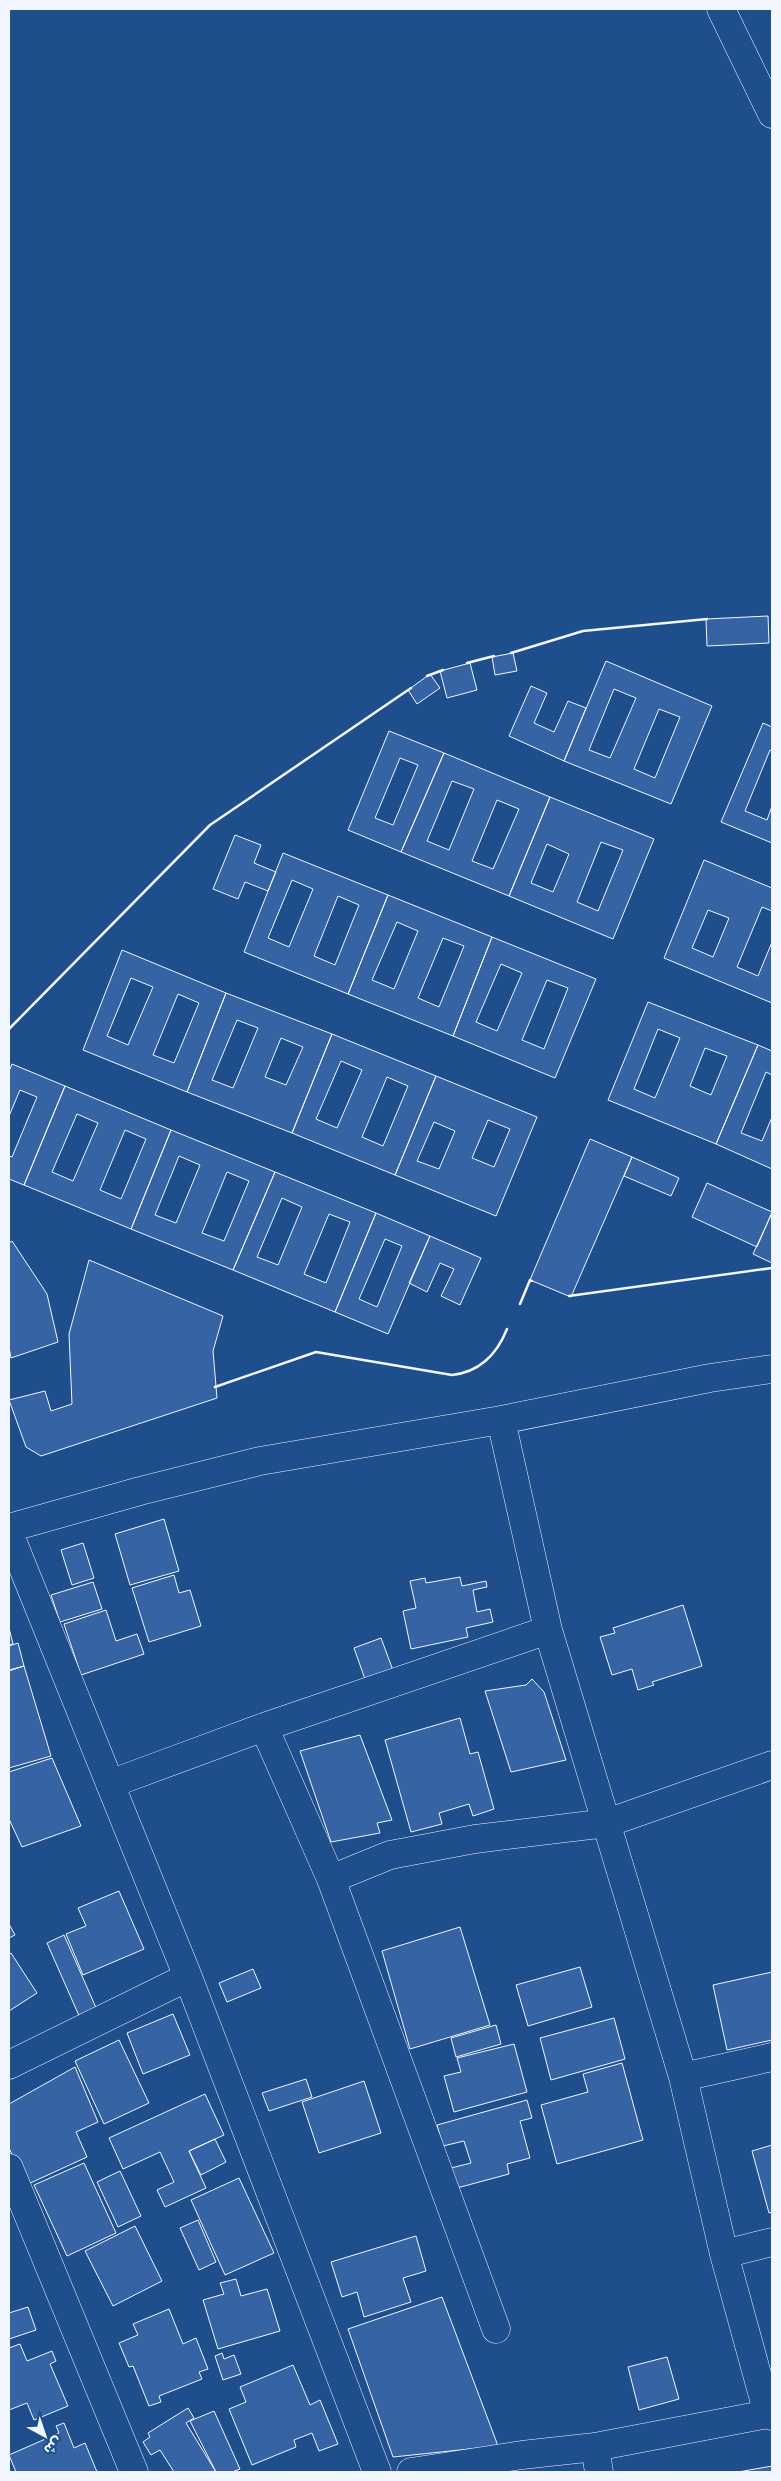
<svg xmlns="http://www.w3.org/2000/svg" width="781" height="2481" viewBox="0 0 781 2481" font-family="Lato,'Noto Sans Arabic',sans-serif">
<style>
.building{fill:#3563a3;stroke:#f2f6ff;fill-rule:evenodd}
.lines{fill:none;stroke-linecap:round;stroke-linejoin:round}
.minor-casing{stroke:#f2f6ff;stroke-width:29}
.secondary-casing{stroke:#f2f6ff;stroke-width:29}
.minor{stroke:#1f4e8c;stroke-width:28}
.secondary{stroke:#1f4e8c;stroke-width:28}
.wall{stroke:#f2f6ff;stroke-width:2.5}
</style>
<rect width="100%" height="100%" fill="#1f4e8c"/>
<!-- building -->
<path class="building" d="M768 616 769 643 707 646 706 619Z
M513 653 517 671 495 675 492 657Z
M606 661 712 706 671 804 564 761ZM614 689 636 698 610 758 589 750ZM659 709 680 717 655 778 634 769Z
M470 663 477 690 447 698 440 671Z
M430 674 440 688 417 704 408 690Z
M531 686 547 693 534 723 554 732 568 701 586 708 564 761 509 736Z
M763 723 772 727V751L770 750 745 811 767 820 772 806V843L721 822Z
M389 731 444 753 401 852 348 830ZM400 758 418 765 393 825 375 818Z
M444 753 550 797 509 896 401 852ZM452 781 474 789 449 850 427 841ZM497 800 519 809 493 869 472 861Z
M550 797 654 839 613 939 509 896ZM601 842 623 850 598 911 577 902ZM547 844 569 854 553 892 531 883Z
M235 835 261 845 254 863 276 872 268 891 245 882 238 899 213 889Z
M283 853 388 895 348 994 244 952ZM292 880 313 889 289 947 268 938ZM338 896 359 905 335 965 314 956Z
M704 860 772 888V911L762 907 737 967 758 976 772 942V1003L664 958ZM708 910 729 918 713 957 692 948Z
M388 895 492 937 453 1036 348 994ZM397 922 418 931 394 989 372 980ZM443 938 464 946 439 1007 418 998Z
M492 937 596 979 555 1078 453 1036ZM501 964 522 973 497 1031 476 1022ZM547 980 568 988 544 1049 522 1040Z
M122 950 226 993 187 1092 83 1050ZM131 978 153 987 128 1045 107 1036ZM178 994 199 1003 174 1063 153 1055Z
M226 993 332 1034 292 1133 187 1092ZM237 1020 258 1028 233 1088 212 1080ZM281 1038 303 1047 286 1085 265 1077Z
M648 1002 758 1045 716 1144 608 1100ZM658 1029 680 1038 655 1098 634 1089ZM705 1048 727 1056 711 1095 690 1086Z
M332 1034 436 1076 395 1175 292 1133ZM341 1061 362 1070 337 1128 316 1119ZM387 1077 408 1086 383 1146 362 1137Z
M758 1045 772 1051V1075L766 1072 741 1133 762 1141 772 1117V1169L716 1144Z
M12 1064 65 1086 24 1185 9 1179V1156L12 1157 37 1097 20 1090 9 1116V1071Z
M436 1076 537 1117 496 1216 395 1175ZM488 1120 510 1129 494 1167 472 1158ZM434 1122 455 1131 439 1169 417 1161Z
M65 1086 171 1130 131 1229 24 1185ZM77 1114 98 1123 73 1181 52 1172ZM125 1130 146 1139 121 1199 100 1190Z
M171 1130 275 1172 233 1270 131 1229ZM179 1156 200 1165 176 1223 155 1215ZM227 1172 249 1181 224 1241 202 1233Z
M590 1139 632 1157 571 1297 530 1280Z
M632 1157 679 1178 671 1196 624 1176Z
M275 1172 376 1213 335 1312 233 1270ZM282 1198 302 1207 278 1265 257 1257ZM329 1214 350 1222 326 1283 304 1274Z
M707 1183 772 1212 757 1247 692 1217Z
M376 1213 430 1236 388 1334 335 1312ZM385 1239 402 1246 377 1307 359 1299Z
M772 1213V1263L753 1254Z
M430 1236 481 1258 460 1305 441 1296 454 1269 440 1263 427 1292 409 1283Z
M12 1241 47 1294 58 1342 11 1358 9 1347V1243Z
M89 1260 223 1316 213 1351 217 1398 41 1456 26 1447 9 1400 45 1391 51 1411 72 1404 69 1334Z
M164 1519 179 1571 130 1585 115 1534Z
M83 1543 94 1578 72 1585 61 1550Z
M174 1575 179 1593 190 1590 201 1626 149 1642 132 1588Z
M460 1577 462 1586 486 1581 487 1587 473 1590 477 1612 490 1609 493 1622 466 1628 468 1637 411 1649 403 1611 416 1608 410 1581 425 1578 426 1583Z
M93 1582 102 1609 60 1622 51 1595Z
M683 1605 702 1666 652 1682 654 1685 638 1690 632 1669 612 1675 600 1637 615 1633 613 1628Z
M106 1610 116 1641 137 1634 144 1654 81 1675 64 1624Z
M9 1628 13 1644 9 1645Z
M381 1638 394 1673 366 1682 354 1648Z
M18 1643 24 1666 9 1670V1646Z
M24 1666 51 1756 9 1768V1671Z
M532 1679 544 1692 566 1760 511 1772 485 1691 526 1685Z
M460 1718 470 1754 478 1752 494 1809 473 1816 469 1804 439 1813 442 1824 411 1832 385 1740Z
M360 1735 392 1820 377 1823 380 1833 331 1842 300 1751Z
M52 1758 81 1826 22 1847 9 1819V1772Z
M119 1891 144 1949 83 1975 66 1934 86 1926 78 1908Z
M9 1924 15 1935 9 1938Z
M460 1927 490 2025 410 2049 382 1951Z
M64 1935 97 2010 80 2018 47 1943Z
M11 1953 37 1993 9 2011V1954Z
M580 1967 592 2007 528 2026 516 1985Z
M253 1969 261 1988 227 2002 219 1983Z
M772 1972V2040L727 2050 713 1985Z
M173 2014 190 2055 143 2074 127 2033Z
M614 2018 625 2059 551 2080 540 2038Z
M496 2025 501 2044 456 2057 451 2038Z
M119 2040 149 2103 104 2124 75 2061Z
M514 2044 527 2092 454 2112 444 2076 461 2072 457 2058Z
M622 2063 643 2140 557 2164 541 2105 588 2092 583 2074Z
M75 2067 98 2122 76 2132 87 2157 26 2185 9 2148V2104Z
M306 2079 312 2097 269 2111 262 2093Z
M364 2081 381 2133 319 2153 302 2102Z
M205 2094 224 2135 189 2151 206 2188 165 2207 157 2190 174 2182 160 2152 123 2169 109 2138Z
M527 2100 532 2118 520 2121 530 2158 507 2164 509 2174 457 2188 451 2168 471 2163 464 2141 443 2146 437 2125Z
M215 2139 226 2162 201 2175 189 2151Z
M772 2145V2212L769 2213 752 2151Z
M84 2163 116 2233 67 2256 34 2185Z
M120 2171 141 2216 118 2227 97 2182Z
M239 2178 274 2253 225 2275 191 2200Z
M198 2220 216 2262 199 2270 180 2228Z
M135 2226 162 2281 113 2306 85 2251Z
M416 2236 426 2271 403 2278 411 2302 364 2317 357 2292 342 2297 331 2262Z
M236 2279 241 2296 267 2289 280 2331 218 2349 203 2300 224 2294 220 2283Z
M442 2297 498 2446 393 2457 348 2329Z
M28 2307 36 2330 9 2339V2313Z
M169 2309 183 2344 196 2338 208 2369 199 2372 202 2379 159 2396 161 2402 149 2406 133 2366 129 2367 119 2343 138 2335 133 2324Z
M20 2344 27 2361 52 2351 56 2361 50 2364 68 2406 34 2420 27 2403 9 2410V2348Z
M222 2353 224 2359 234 2355 241 2374 223 2380 215 2356Z
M667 2357 679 2399 639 2410 628 2367Z
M293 2365 310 2405 320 2400 338 2444 319 2451 312 2433 294 2440 296 2447 252 2465 229 2409 246 2402 240 2387Z
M188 2408 194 2418 186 2423 216 2472H174L160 2450 151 2455 143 2442 150 2437 148 2433Z
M214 2411 240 2469 232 2472H216L190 2421Z
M64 2423 74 2448 85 2443 97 2472H16L9 2455 59 2433 56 2426Z
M772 2466V2472H738Z"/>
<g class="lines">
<!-- minor casing -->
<g class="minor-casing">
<path id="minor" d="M501 1420 548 1630 683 2077 724 2254 768 2414
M9 1528 140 1491 260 1461 501 1420 710 1378 772 1369
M9 1533 188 1977 377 2472
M264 1727 331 1879 390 1855 475 1839 607 1823 772 1765
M110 1784 264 1727 548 1630
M331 1879 496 2329
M9 2065 188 1977
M683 2077 772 2057
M9 2168 134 2472
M724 2254 772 2242
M595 2447 599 2472
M411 2472 522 2455 595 2447 768 2414 772 2416"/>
</g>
<!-- secondary casing -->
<g class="secondary-casing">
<path id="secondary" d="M721 9 772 114"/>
</g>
<!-- minor -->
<use href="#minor" class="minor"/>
<!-- secondary -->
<use href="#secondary" class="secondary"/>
<!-- wall -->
<path class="wall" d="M511 653 583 631 707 619
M467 663 494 656
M427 676 443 670
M9 1029 210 825 411 688
M569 1296 772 1268
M520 1304 530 1280 532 1281
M215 1387 316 1352 452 1375C480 1372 497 1354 507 1329"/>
</g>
<!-- border -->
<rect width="781" height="2481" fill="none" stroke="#f2f6ff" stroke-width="20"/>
<!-- north arrow -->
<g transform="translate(45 2436) rotate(140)" stroke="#1f4e8c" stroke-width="4" paint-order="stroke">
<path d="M0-4L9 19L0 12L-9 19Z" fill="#f2f6ff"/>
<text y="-8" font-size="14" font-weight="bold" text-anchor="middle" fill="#f2f6ff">ش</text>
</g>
</svg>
